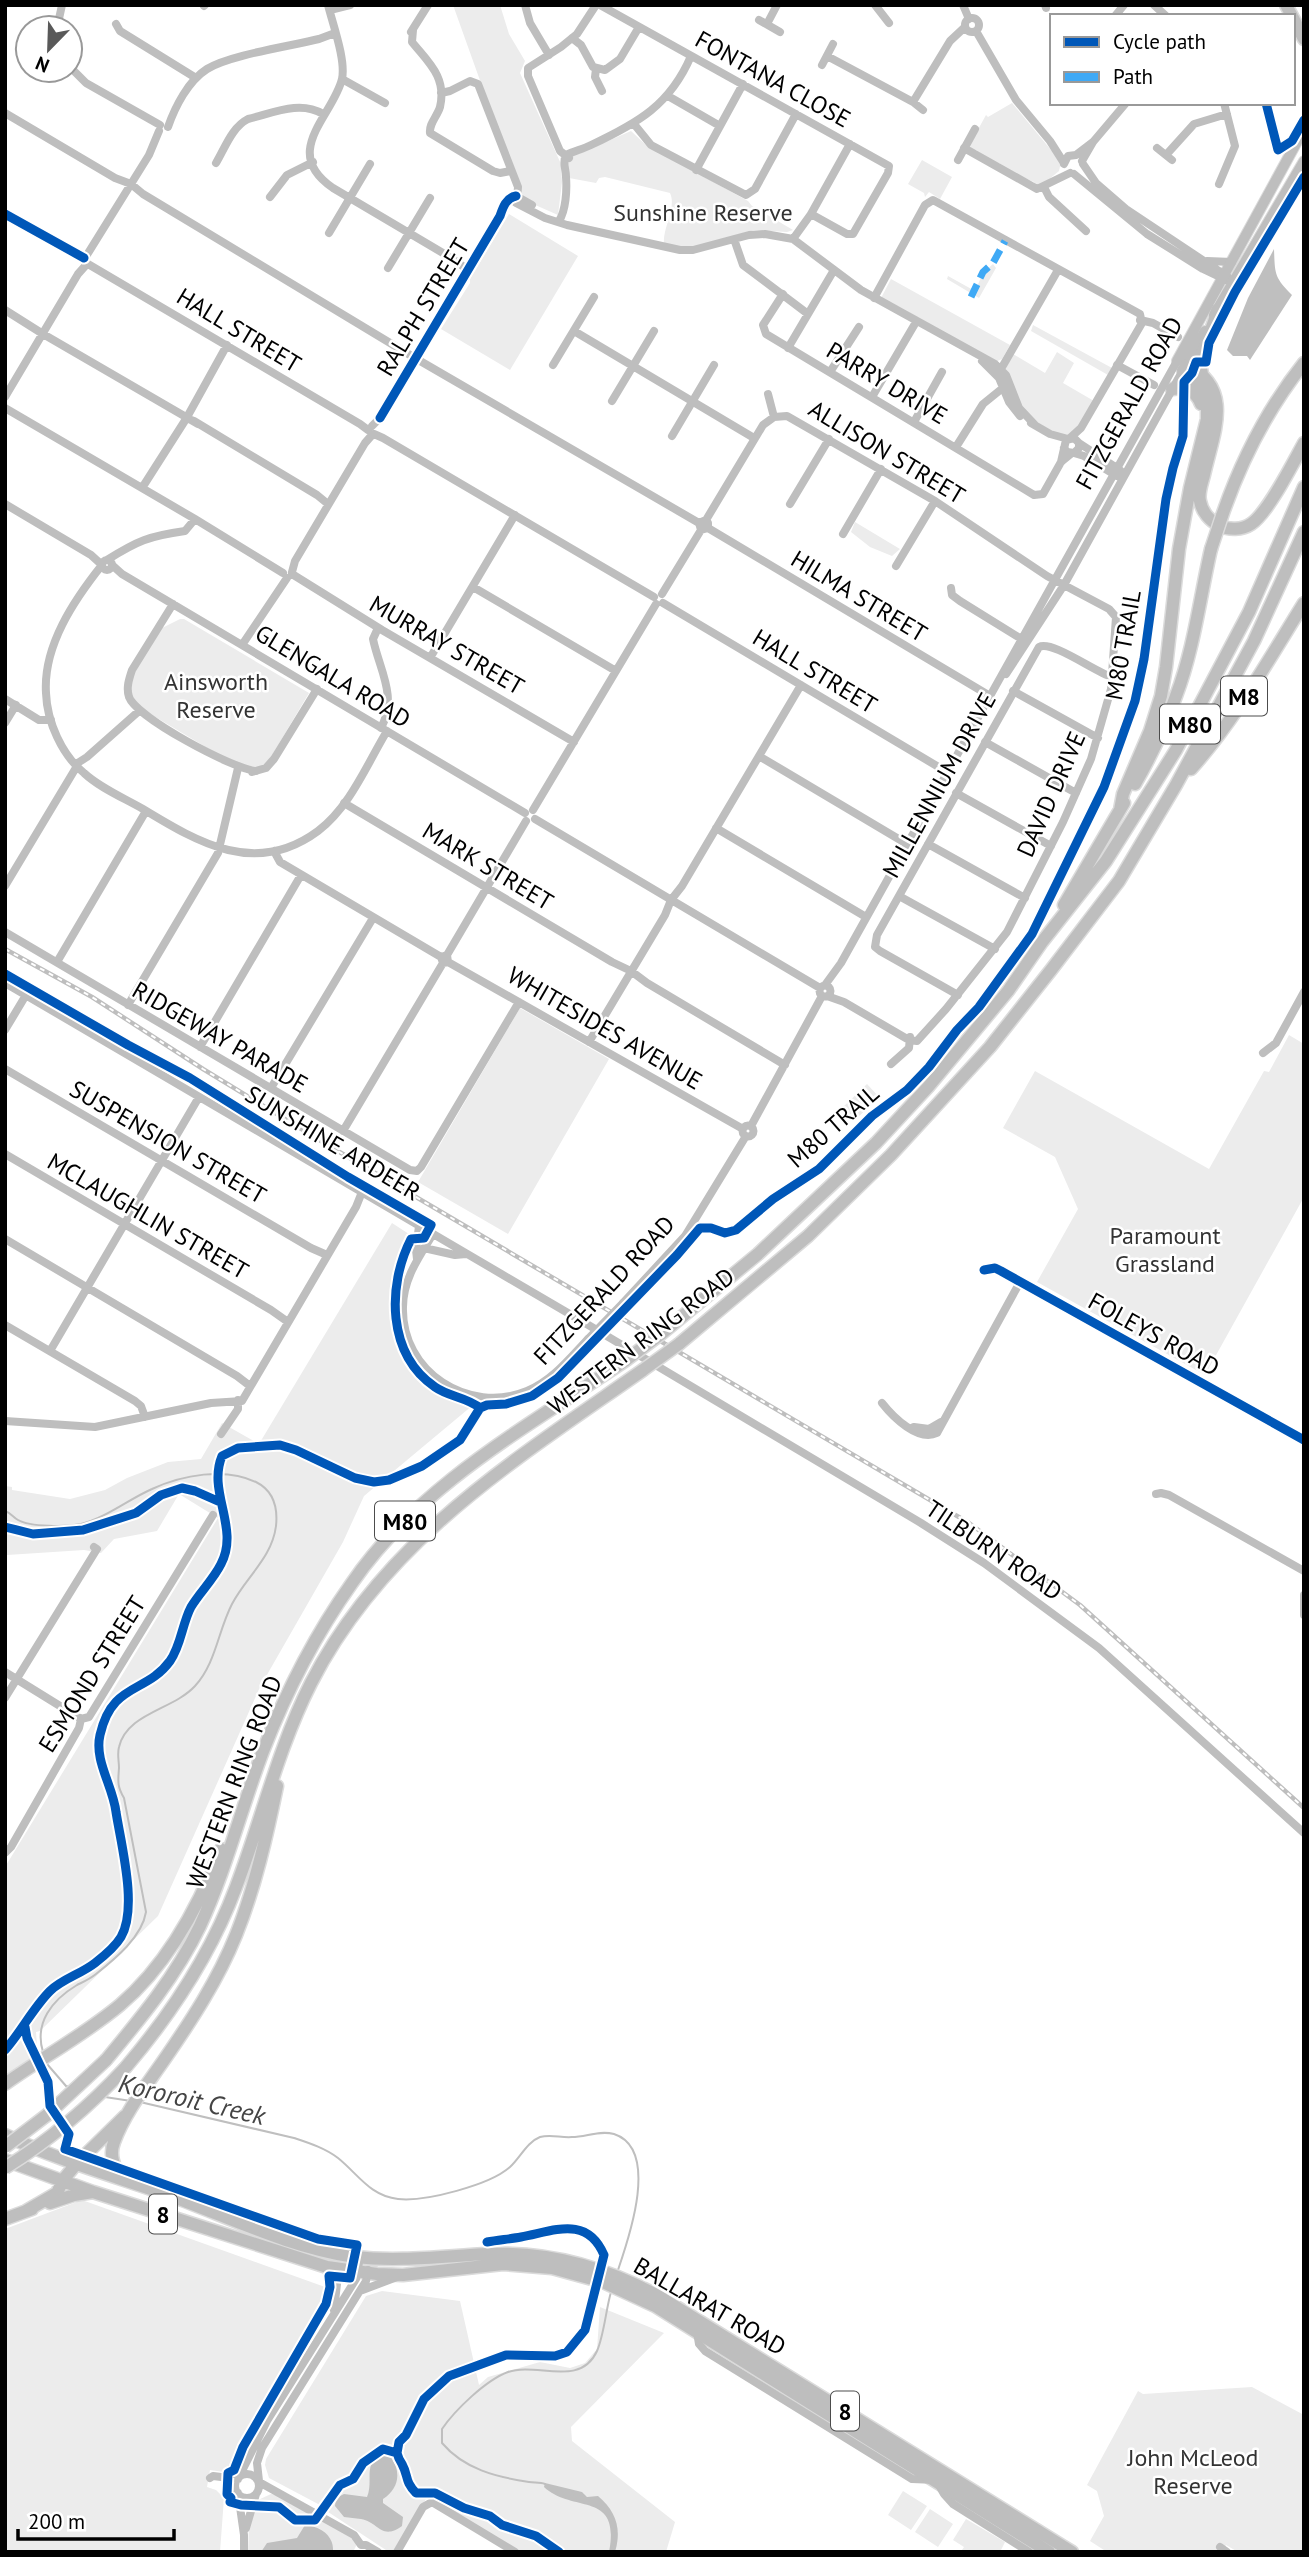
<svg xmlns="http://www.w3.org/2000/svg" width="1309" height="2557" viewBox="0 0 1309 2557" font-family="'PT Sans',sans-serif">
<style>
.green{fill:#ececec}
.water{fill:#bfbfbf}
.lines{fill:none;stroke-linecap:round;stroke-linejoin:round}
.stream{stroke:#bfbfbf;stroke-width:2}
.major-casing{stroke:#dbdbdb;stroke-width:12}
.highway-casing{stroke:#dbdbdb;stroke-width:15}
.minor{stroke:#bebebe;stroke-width:8}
.major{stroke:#bebebe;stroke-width:10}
.highway{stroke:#bebebe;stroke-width:12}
.rail-casing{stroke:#bebebe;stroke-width:4.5}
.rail{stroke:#fff;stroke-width:2;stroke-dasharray:5;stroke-linecap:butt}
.highway-bridge-casing{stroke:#dbdbdb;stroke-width:15;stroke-linecap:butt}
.minor-bridge{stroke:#bebebe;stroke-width:8}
.highway-bridge{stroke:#bebebe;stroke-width:12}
.quiet{stroke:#3fa9f5;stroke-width:7;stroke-dasharray:14 7;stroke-linecap:butt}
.cycleway-casing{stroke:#fff;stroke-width:13}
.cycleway{stroke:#0057b8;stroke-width:9}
.labels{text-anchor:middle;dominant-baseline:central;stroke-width:5;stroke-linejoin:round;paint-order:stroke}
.shield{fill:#fff;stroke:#4c4c4c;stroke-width:2}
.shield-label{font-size:23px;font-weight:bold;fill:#000}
.street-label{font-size:24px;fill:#000;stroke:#fff}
.park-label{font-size:24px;fill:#333;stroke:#fff}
.water-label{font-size:26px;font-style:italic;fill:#444;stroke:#fff}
</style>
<rect width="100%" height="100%" fill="#fff"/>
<!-- green -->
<path class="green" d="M453 5H500L509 34 525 61 520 73 561 164 562 182 558 215 533 204 521 195Z
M1012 103 1061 162 1059 171 1042 185H1035L1034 182 1011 172 999 163 996 164 976 150 973 151 969 146 986 115 988 117Z
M631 131 646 145 748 201 752 206 793 230 787 232 754 230 691 248 664 245C662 228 677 208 670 193L605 177 599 178 596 183 569 178 568 163 571 157Z
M922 160 952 177 940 199 929 192 925 197 924 193 908 184Z
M509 214 578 256 510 370 441 329 470 283V279Z
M993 264 996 268 979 298 947 279 948 276 975 291 983 273Z
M891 279 1010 345 1002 359 995 362 900 307 881 298Z
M1033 325 1112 368 1108 375 1031 331Z
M1057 352 1074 363 1063 383 1094 401 1080 425 1070 436C1061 436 1056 434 1048 429 1021 413 1017 398 1005 370L1013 354 1045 373Z
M855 522 900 549 892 556 870 547 851 532Z
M180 619H184L309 693 268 762 260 767 236 765 147 712 139 706 131 694 132 676 162 628Z
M520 1008 609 1059 508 1234 418 1182Z
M1289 1035 1304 1044V1197L1205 1375 1037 1282 1078 1209 1055 1157 1003 1128 1035 1071 1209 1169 1264 1071 1269 1072Z
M867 1084 879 1097 853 1122 841 1109Z
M392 1223 412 1236C408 1244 403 1252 400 1260 384 1304 397 1365 438 1391 449 1397 462 1401 473 1405L364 1496 343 1542 260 1687 158 1916 40 2031 36 2032 37 2046 41 2055 5 2076V1867L218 1518 179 1494 157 1531 114 1539 101 1553 84 1550 7 1555 5 1486 12 1487V1490L70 1499 105 1490 127 1478 168 1462 201 1459 222 1423 259 1444Z
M82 2200 325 2287 323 2300 237 2446 228 2469 224 2472 210 2470 207 2487 216 2490 224 2498 220 2552H5V2229Z
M382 2291 460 2301 479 2385 488 2377 540 2362 570 2368 585 2363 597 2349 600 2307 664 2333 571 2427 572 2441 675 2522 666 2552H518L429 2498 426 2499 393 2552H389L322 2508 324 2504 320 2505 269 2478 265 2465 266 2459 366 2296Z
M1252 2387 1304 2415V2552H1238L1226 2545 1222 2552H1107L1090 2541 1104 2516 1097 2491 1087 2485 1138 2391 1143 2394Z
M903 2491 927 2506 911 2530 888 2515Z
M271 2494 278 2495 352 2537 357 2544 353 2552H248L249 2525 258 2500Z
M930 2509 953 2524 938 2547 915 2532Z
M966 2519 1005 2542 1000 2552H966L962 2550 964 2547 953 2540Z"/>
<!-- water -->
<path class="water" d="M1274 249C1275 274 1274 277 1292 295L1250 360 1247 356H1233L1227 350 1248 298Z
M382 2455 390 2456C402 2471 399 2489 383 2499V2503L403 2517 402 2526C381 2541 379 2522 361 2519 355 2518 350 2518 344 2517L335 2506 336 2498 344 2494 367 2497C374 2481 362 2463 382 2455Z
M545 2483 582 2492 587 2497 598 2496C616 2511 622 2529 615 2552H609C621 2490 573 2514 544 2487Z
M305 2525C321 2527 334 2535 333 2552H261L267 2543 297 2538Z"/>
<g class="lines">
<!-- stream -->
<path class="stream" d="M5 1511C11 1513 13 1517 18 1520 30 1527 67 1527 81 1524 106 1518 129 1499 152 1489 182 1475 225 1467 256 1482 274 1491 278 1507 276 1526 272 1558 246 1577 232 1604 218 1631 216 1663 195 1686 173 1710 127 1713 119 1747 117 1754 119 1761 119 1768 118 1781 117 1786 124 1798L146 1912C142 1937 115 1959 96 1974 90 1979 83 1982 77 1985 52 2000 34 2023 43 2052
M47 2064 66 2086 70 2087
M105 2097 131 2101
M140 2102 294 2138C309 2143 325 2148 338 2158 358 2174 370 2196 398 2199 425 2202 490 2185 510 2167 520 2158 527 2142 540 2137 551 2134 561 2138 572 2137 586 2137 599 2130 614 2134 660 2149 629 2238 618 2270
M545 2484C540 2482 534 2483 529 2482 496 2477 464 2469 442 2443V2429C455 2410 486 2380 508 2372 537 2362 580 2388 597 2351 604 2335 606 2309 611 2292"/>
<!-- major casing -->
<g class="major-casing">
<path id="major" d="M1214 315 1304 161
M1177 361 1304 129
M1183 370 1205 331"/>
</g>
<!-- highway casing -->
<g class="highway-casing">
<path id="highway" d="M1286 5 1292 16
M1293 18 1304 39
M1187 365C1235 389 1213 434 1204 475 1202 483 1198 493 1200 501 1202 512 1210 521 1220 526 1229 530 1242 530 1251 524 1268 513 1293 463 1304 443
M1202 374C1196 350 1214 332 1217 310
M1172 389C1186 387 1196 391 1201 404
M1222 516C1241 461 1268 408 1304 363
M1191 769C1235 720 1269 659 1304 603
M1135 784C1151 756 1165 727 1176 696 1194 649 1200 597 1211 549
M1120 810 1123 794 1150 731 1161 696 1166 667 1179 549 1190 488 1207 419V405L1203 394 1183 370
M1064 905 1124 803
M661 1334 758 1254 876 1143 928 1087 1008 991 1042 942 1106 861 1176 750 1249 612 1304 487
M679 1344 808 1236 891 1155 990 1047 1051 970 1119 881 1176 785 1254 641 1304 532
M106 2060C141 2018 176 1976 200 1926 226 1870 241 1809 263 1751 286 1692 315 1635 352 1583 419 1485 530 1425 626 1360
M126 2067C172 2013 211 1954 236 1887 262 1819 278 1748 311 1683 384 1540 516 1459 643 1370
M5 2084C43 2057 84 2035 120 2005 167 1965 199 1906 221 1849
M5 2135C59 2161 118 2177 174 2197 233 2219 292 2248 355 2257 399 2262 444 2256 488 2254 549 2251 607 2268 660 2297L1072 2552
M5 2160 93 2192 327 2267 377 2274 403 2275 503 2264 552 2268 603 2282 655 2306 1049 2552
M120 2177C114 2166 109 2155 114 2142 125 2112 146 2086 164 2060 191 2021 218 1980 236 1935 255 1888 267 1835 277 1786
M50 2203 74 2195 93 2192
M26 2211 57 2193 63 2180 77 2163 125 2116
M5 2219 32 2209"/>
</g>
<!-- minor -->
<path class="minor" d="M328 5C333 25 346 60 342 79 333 116 280 152 333 188L453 259 468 270
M525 5 530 23 549 55
M600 5 889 166 888 173 853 234H847L811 214
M875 5 889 23
M963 5 969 19
M1045 5 1046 8
M1154 5 1166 16
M204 6 205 5
M330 10 350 5
M1115 16 1124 5
M965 25a7 7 0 1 1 14 0a7 7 0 1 1-14 0Z
M759 20 780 32
M116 24 120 31 196 78
M767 24 777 5
M57 28 62 5
M413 30 412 42C428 62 447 77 440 107 437 117 429 123 430 133L493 171 500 173 511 171
M976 31 1016 100 1050 141 1064 163
M411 32 428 5
M572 38 581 45 593 67 605 70 620 59 639 27
M23 50 28 49
M827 56 913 102 950 41 965 27
M822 65 833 44
M70 67 86 83 160 125
M596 69 595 77 602 91
M342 79 385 103
M441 93 450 91 470 81 478 84 518 187 517 200
M668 96 720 126
M913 102 923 110
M5 113 115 178 131 184 143 194 415 358 699 523
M634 124 651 145 746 195 755 189 796 114
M168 127C175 107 188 81 207 69 229 55 291 46 319 39L335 33
M964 148 1037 189 1070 173
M1157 148 1172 160
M1166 155 1194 124 1227 114
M569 158 560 151 528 76V68L561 47 577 34 596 5
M958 160 975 129
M1082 161 1093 142 1126 103
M216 163C225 148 232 127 248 119 273 113 300 100 323 114
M1064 164 1068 156 1076 155 1093 142
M1083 164 1096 183 1126 209 1228 277
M696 170 743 84
M1074 174 1147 234 1203 269 1226 280
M1219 184 1235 146 1224 103
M1044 187 1049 197 1086 231
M270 197 287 175 313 162
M516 203 545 218 567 225 680 250H693L749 235 765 234 793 239 861 290 995 364 1006 375 1019 408 1035 425
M5 214 84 258
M559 221C566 210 567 190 566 177 566 168 562 163 566 155 574 151 583 149 591 145 638 123 670 105 691 56
M329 233 370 164
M734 239 743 265 808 314
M793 239 811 214 850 144
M85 258 149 155 159 131
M1207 261 1232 262
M88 264 360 424 368 430
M388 268 430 198
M783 294 763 325 766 334 1034 495 1043 494 1061 462 1072 453
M874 298 925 205 933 200 1140 314 1142 323 1081 428 1070 438
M5 310 43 334 198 424
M1140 320 1153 323 1178 337
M574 331 754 438
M788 348 834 270
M982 361 999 378 1009 402 1020 416
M553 365 594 297
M1117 365 1154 385
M1001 369 1058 270
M830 372 859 327
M768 394 774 417
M5 397 78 274 86 265
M872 397 916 322
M612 401 654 331
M5 408 195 519 283 573
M194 421 317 495 328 504
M914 422 942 372
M1031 423 1050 434 1068 439
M372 426 380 418 500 216C503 207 506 198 516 196L532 205
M374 434 383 438 654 597
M672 436 714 365
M1079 443 1120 470
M956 447 983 404 1004 387
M1074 453 1084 456 1117 476
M1061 462 1066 440 1074 438 1079 443V448L1074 453 1067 452 1064 448
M142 488 186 419 227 345
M5 504 91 555 102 565
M790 504 829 439
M706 520 763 425 774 417 787 416 935 501 1047 576 1109 609 1116 617 1111 689 1091 759 1063 822 1007 932 946 1009 917 1041 909 1040 844 1002 827 996
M708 528V523L706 520 699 523 701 530 708 528 990 696
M843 534 881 469
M107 560C137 541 149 536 185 531L195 519
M102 565a5 5 0 1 1 10 0a5 5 0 1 1-10 0Z
M102 565C74 600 43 646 46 693 47 722 62 755 84 773 100 788 124 798 143 809 199 843 256 877 318 831 350 807 367 764 387 731
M112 565 122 574 525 813
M896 566 935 501
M292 572 295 561 365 443 372 435
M292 574 382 630 574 742
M473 587 616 671
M951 588 952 595 960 601 1023 640
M662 594 701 530
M663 603 947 772
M173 604 132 670C129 679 126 688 129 697 137 718 233 769 256 771
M378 628 373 639C379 669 398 696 381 728
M242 645 287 578
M430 658 515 515
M1006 674 1064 585 1183 370
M1013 691 1098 738
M5 699 39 720H51
M5 723 16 705
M985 742 1076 793
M759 756 907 844
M76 764 87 757 139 711
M252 772 266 768 274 759 317 689
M956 793 1051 846
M344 803 612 962 631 971 647 983 785 1065
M533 810 656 604
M535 819 820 988
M716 828 866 917
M928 844 1025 898
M274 851 280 862 441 957
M5 886 77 766
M899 896 995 949
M5 932 410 1170 417 1171 421 1167 519 1002
M447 955 441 957 443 963 448 962 447 955 526 821
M57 962 146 811
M448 962 743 1129
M5 983 585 1323 921 1523 984 1563 1099 1648 1304 1833
M825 985 841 963 1177 361
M819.5 991a5.5 5.5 0 1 1 11 0a5.5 5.5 0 1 1-11 0Z
M958 995 880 951 875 947 877 935 1039 647C1052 640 1095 672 1112 677
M128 1005 218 853 238 768
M5 1030 26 995
M589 1042 665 915 671 900 682 886 801 685
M200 1047 301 875
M1263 1053 1276 1043 1304 992
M891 1064 909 1048 910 1037
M5 1069 311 1248 327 1255
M271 1088 373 918
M742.5 1131a5.5 5.5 0 1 1 11 0a5.5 5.5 0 1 1-11 0Z
M751 1126 822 996
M343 1131 443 963
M5 1154 271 1310 288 1322
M433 1234C419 1257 403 1279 403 1307 401 1372 469 1415 527 1391 552 1381 570 1358 588 1339
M5 1239 237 1376 250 1386
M424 1248 455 1255 466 1254
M417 1259 416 1250 419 1226
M984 1270 995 1268 1001 1271 1304 1440
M623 1303 685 1236 746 1136
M5 1325 135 1401 141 1406 145 1417
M50 1351 199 1097
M882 1403C893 1417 918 1442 937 1433L1020 1282
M5 1421 95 1427 211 1403 242 1401 356 1207 362 1192
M914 1427 929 1429 941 1422
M221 1434 238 1409V1400
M1156 1494 1161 1493 1169 1495 1304 1571
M1304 1595V1615
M5 1672 81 1719
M5 1698 97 1549 94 1547
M5 1853 11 1847 79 1728 81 1719 89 1717 213 1515
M327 2267 337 2284 334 2310
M360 2291 397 2277
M697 2332 699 2344 705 2351 912 2479 936 2480 944 2494 953 2504 1029 2552
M235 2486a12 12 0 1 1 24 0a12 12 0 1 1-24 0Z
M239 2477 267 2421 356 2279 360 2257
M210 2478 213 2476 238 2479
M259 2481 257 2463 262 2448 366 2281 368 2270
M259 2482 354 2535 361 2545H366L378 2552
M238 2493 244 2535V2552
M246 2528 256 2494
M1220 2547 1227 2552
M397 2552 423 2507 432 2502 515 2552"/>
<!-- major -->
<use href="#major" class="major"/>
<!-- highway -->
<use href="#highway" class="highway"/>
<!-- rail casing -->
<g class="rail-casing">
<path id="rail" d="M5 949 92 997 203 1069 326 1144 969 1523 1080 1605 1304 1808"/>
</g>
<!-- rail -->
<use href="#rail" class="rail"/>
<!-- highway-bridge casing -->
<g class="highway-bridge-casing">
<path id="highway-bridge" d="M1211 549 1222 516
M626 1360 661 1334
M643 1370 679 1344
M5 2147 47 2115 106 2060
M5 2168C50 2140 90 2106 126 2067"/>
</g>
<!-- minor-bridge -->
<path class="minor-bridge" d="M588 1339 623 1303"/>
<!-- highway-bridge -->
<use href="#highway-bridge" class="highway-bridge"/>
<!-- quiet -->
<path class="quiet" d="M971 297 983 272 993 263 1005 241"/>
<!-- cycleway casing -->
<g class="cycleway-casing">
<path id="cycleway" d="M1266 103 1278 150 1292 141 1304 120
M5 214 84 258
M380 418 500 216C503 207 506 198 516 196
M5 974 128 1045 190 1078 348 1177 431 1225 424 1238 411 1239C387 1286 387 1354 435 1387 449 1397 467 1397 480 1408
M984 1270 995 1268 1001 1271 1304 1440
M5 1527 33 1534 83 1530 136 1513 161 1495 182 1488 195 1491 220 1502
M25 2027 27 2038 48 2082 50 2106 69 2134 65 2149 318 2239 357 2245 350 2278 329 2276 330 2287 326 2304 243 2447 234 2470 228 2473 227 2494 231 2498 230 2502 241 2505 279 2507 295 2520H315L340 2485 353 2479 363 2463 383 2449 397 2453
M5 2050C21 2032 33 2008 50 1991 62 1979 81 1974 95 1963 104 1956 115 1947 121 1937 138 1908 121 1844 116 1812 113 1786 94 1761 100 1735 112 1682 146 1694 170 1661 181 1646 182 1624 191 1607 200 1592 213 1580 221 1564 240 1528 207 1492 222 1456L238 1448 280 1445 296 1450 355 1478 374 1482 389 1480 422 1466 460 1440 480 1408 487 1405 506 1404 532 1396 558 1378 677 1255 700 1228H711L725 1233 736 1230 773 1199 819 1169 872 1116 907 1090 929 1067 957 1030 979 1007 1032 934 1104 787 1135 701 1144 659 1166 499 1173 468 1183 436 1184 382 1192 373 1196 362H1206L1209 343 1235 292 1304 177
M397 2453 399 2442 406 2435 424 2399 449 2376 506 2355 555 2356 567 2352 585 2330 604 2255C587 2215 554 2231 521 2237 510 2239 498 2240 487 2242
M397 2453C398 2457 400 2461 402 2464 409 2477 404 2480 416 2493H435L464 2508 490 2516 502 2525 536 2536 559 2552"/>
</g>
<!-- cycleway -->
<use href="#cycleway" class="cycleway"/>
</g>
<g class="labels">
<!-- shield labels -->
<g class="shield">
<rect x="1221" y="676.5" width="46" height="39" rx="5"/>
<rect x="1160" y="704.5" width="60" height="39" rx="5"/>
<rect x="375" y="1501.5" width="60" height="39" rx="5"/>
<rect x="149" y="2194.5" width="28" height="39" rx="5"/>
<rect x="831" y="2391.5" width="28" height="39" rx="5"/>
</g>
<g class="shield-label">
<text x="1244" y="696">M8</text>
<text x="1190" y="724">M80</text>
<text x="405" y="1521">M80</text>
<text x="163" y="2214">8</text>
<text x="845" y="2411">8</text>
</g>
<!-- street labels -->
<g class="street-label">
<text transform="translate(773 79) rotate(29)">FONTANA CLOSE</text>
<text transform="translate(423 307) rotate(-59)">RALPH STREET</text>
<text transform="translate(239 330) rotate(31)">HALL STREET</text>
<text transform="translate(887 383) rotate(31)">PARRY DRIVE</text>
<text transform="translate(1129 403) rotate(-61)">FITZGERALD ROAD</text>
<text transform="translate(887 452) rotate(31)">ALLISON STREET</text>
<text transform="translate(859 596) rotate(31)">HILMA STREET</text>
<text transform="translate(447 645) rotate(30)">MURRAY STREET</text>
<text transform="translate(1123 645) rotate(-80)">M80 TRAIL</text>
<text transform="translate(815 671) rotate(31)">HALL STREET</text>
<text transform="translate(333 676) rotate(31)">GLENGALA ROAD</text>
<text transform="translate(939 785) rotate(-61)">MILLENNIUM DRIVE</text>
<text transform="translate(1051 794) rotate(-66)">DAVID DRIVE</text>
<text transform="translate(488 866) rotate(31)">MARK STREET</text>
<text transform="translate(605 1028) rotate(30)">WHITESIDES AVENUE</text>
<text transform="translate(220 1037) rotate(30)">RIDGEWAY PARADE</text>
<text transform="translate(833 1126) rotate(-41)">M80 TRAIL</text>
<text transform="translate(168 1142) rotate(30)">SUSPENSION STREET</text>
<text transform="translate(333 1143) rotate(31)">SUNSHINE ARDEER</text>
<text transform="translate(148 1216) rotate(30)">MCLAUGHLIN STREET</text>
<text transform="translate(604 1290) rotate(-47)">FITZGERALD ROAD</text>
<text transform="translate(1154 1334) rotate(29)">FOLEYS ROAD</text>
<text transform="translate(641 1341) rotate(-37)">WESTERN RING ROAD</text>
<text transform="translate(994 1550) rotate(34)">TILBURN ROAD</text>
<text transform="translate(92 1674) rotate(-58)">ESMOND STREET</text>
<text transform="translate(234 1782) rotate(-69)">WESTERN RING ROAD</text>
<text transform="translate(710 2306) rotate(30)">BALLARAT ROAD</text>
</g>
<!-- park labels -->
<g class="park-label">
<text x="703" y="212">Sunshine Reserve</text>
<text x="216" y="681">Ainsworth<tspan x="216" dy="28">Reserve</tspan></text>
<text x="1165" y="1235">Paramount<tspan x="1165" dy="28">Grassland</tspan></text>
<text x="1193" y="2457">John McLeod<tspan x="1193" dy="28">Reserve</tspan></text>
</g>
<!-- water labels -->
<g class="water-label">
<text transform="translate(192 2099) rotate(13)">Kororoit Creek</text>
</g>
</g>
<!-- border -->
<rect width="1309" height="2557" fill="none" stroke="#000000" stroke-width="14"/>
<!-- legend -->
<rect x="1050" y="14" width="245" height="91" fill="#ffffff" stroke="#999999" stroke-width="2"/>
<rect x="1064" y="37" width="35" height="10" fill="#0057b8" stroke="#999999" stroke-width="2"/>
<text x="1113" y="49" font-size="21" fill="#000000">Cycle path</text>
<rect x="1064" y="72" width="35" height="10" fill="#3fa9f5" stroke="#999999" stroke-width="2"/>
<text x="1113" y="84" font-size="21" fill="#000000">Path</text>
<!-- north arrow -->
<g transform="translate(49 49) rotate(203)"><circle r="33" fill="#ffffff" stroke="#999999" stroke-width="2"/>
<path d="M0-5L12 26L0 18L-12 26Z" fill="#595959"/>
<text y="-10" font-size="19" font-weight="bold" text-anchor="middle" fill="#000000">N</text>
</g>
<!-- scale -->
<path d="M18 2529v10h156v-10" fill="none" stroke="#000000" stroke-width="3.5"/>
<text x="28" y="2529" font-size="21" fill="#000000" stroke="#ffffff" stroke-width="5" paint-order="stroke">200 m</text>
</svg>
